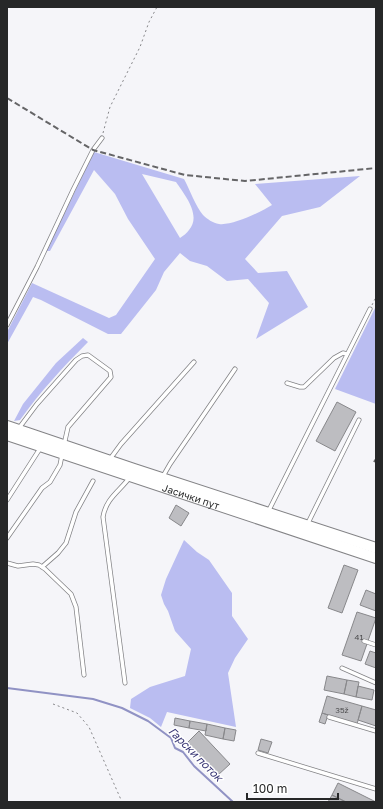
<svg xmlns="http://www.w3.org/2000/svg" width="383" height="809" viewBox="0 0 383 809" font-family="'Golos Text',sans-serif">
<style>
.forest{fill:#babdf1;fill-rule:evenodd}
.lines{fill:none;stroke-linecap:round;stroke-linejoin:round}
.stream{stroke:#9092c4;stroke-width:2}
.building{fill:#bdbdc1;stroke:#88888b}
.service-casing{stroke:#838386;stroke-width:5}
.secondary-casing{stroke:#838386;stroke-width:12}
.path{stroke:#87878a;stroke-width:1;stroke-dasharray:2 3;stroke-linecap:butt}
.service{stroke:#fff;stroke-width:3.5}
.secondary{stroke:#fff;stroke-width:10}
.rail{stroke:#656567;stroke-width:2;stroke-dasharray:6 3;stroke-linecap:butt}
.labels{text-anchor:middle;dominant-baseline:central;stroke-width:3;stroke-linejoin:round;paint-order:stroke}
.number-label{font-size:8px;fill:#4c4c4e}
.street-label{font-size:10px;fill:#262728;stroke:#fff}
.water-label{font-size:11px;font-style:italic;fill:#393775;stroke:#fff}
</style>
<rect width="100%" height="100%" fill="#f5f5f9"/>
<!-- forest -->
<path class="forest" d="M94 152 184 179C189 188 196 207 203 215 207 219 213 223 219 224 232 226 261 212 272 205L255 184 360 176 320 207 282 216 245 259 258 273 287 271 308 307 256 339 269 303 248 279 227 281 207 266 190 261 180 253 164 272 156 290 121 334H108L41 300 33 297 7 344V332L32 283 109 318 116 315 155 259 128 219 115 194 94 170 50 251H46ZM142 174 176 182C184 194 202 215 189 230 187 233 183 236 180 238Z
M376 306V404L335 389Z
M83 338 88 342C63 367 40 392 20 420L14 421 23 404 56 363Z
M184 540 197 552 209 560 232 593V616L248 639 235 658 228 673 236 727 167 712 161 727 150 718 130 708 131 699 150 687 185 676 191 649 175 631 168 611 164 604 161 595 166 579Z"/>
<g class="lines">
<!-- stream -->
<path class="stream" d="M7 688 93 699 122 708 148 721 171 738 175 748 183 752 194 766 233 802"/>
</g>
<!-- building -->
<path class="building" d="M337 402 356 412 335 451 316 441Z
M176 505 189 513 181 526 169 518Z
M344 565 358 570 342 613 328 608Z
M366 590 376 594V611L360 605Z
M357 612 376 618 361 661 342 655Z
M370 651 376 653V668L365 664Z
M327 676 347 680 344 694 324 690Z
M347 680 359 682 356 697 344 694Z
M358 686 374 690 372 700 356 697Z
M327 696 362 706 357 724 322 713Z
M362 706 376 710V726L358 720Z
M322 713 328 715 325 724 319 722Z
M175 718 190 721 189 728 174 725Z
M190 721 207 724 206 731 189 728Z
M207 724 225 728 223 739 205 735Z
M225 728 236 730 234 741 223 739Z
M199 731 230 764 218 775 187 743Z
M261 739 272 742 268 753 258 750Z
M338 783 376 802H346L332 795Z
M332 795 346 802H328Z"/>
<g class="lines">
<!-- service casing -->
<g class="service-casing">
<path id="service" d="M7 325 37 267 73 190 93 150 102 138
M287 383 300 387H304L334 358 343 353 347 354
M19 428 37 404 76 360 82 356 88 355 110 371 111 377 68 427 64 445
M110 459 121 444 194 362
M162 478 170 464 235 369
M7 500 41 447
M268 512 370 309
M307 525 359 420
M7 538 42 488 50 482 60 465 62 455
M7 563 18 566 33 564 39 565 45 569 71 594 76 607 84 675
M42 567 58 553 66 543 76 512 93 481
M364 641 376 645
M342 668 376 683
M125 683 103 517C106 498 120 491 130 477
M329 717 376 731
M258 753 376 789"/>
</g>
<!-- secondary casing -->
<g class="secondary-casing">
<g id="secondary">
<path d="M7 426 134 469 376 548"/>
<path id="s1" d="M7 435 376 558"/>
</g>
</g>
<!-- path -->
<path class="path" d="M103 133 110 107 140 47 149 22 157 7
M372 305 376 297
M53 704 77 713 89 727 122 802"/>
<!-- service -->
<use href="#service" class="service"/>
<!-- secondary -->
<use href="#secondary" class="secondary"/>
<!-- rail -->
<path class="rail" d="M7 98 93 150 185 175 245 181 376 168
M374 462 376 459"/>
</g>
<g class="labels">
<!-- number labels -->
<g class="number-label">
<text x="359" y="637">41</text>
<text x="342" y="710">35ž</text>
</g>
<!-- street labels -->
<g class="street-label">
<text stroke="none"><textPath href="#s1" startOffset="194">Јасички пут</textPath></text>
</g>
<!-- water labels -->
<g class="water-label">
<text transform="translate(196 754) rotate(45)">Гарски поток</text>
</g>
</g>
<!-- border -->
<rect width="383" height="809" fill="none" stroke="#262728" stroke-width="16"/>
<!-- scale -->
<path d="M247 793v6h91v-6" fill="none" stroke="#262728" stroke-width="2"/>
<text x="253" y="793" font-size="12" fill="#262728" stroke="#ffffff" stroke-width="3" paint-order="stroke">100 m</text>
</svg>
